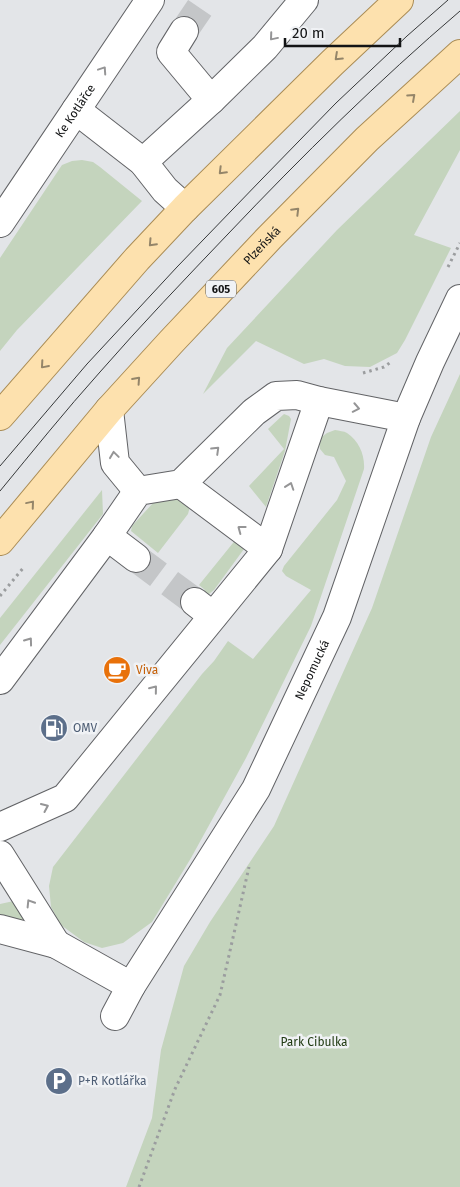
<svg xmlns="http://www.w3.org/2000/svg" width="460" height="1187" viewBox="0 0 460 1187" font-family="'Fira Sans',sans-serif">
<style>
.green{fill:#c4d4bd}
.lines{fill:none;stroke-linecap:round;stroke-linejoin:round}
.minor-tunnel{stroke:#c4c6c8;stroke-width:28;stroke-dasharray:28 14;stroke-linecap:butt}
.minor-casing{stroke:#626366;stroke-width:30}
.major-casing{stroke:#aa8c55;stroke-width:30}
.path{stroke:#9b9d9f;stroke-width:3;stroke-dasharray:2.5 4;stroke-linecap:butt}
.minor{stroke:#fff;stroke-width:28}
.major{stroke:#fde1ae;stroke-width:28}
.tram{stroke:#363839;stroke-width:1}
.oneway{stroke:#959596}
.oneway2{stroke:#948569}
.labels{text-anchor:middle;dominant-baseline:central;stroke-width:5;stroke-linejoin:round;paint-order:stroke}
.shield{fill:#f0f2f5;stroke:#555758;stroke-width:1}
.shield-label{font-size:11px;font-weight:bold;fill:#131415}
.street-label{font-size:12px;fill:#131415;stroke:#f0f2f5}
.food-label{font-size:12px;fill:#c56008;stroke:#f0f2f5;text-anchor:start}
.service-label{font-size:12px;fill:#4e5e75;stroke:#f0f2f5;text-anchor:start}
.park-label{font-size:12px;fill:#223c14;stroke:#f0f2f5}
</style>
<rect width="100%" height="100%" fill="#e3e5e8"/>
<!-- green -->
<path class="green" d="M460 111V150L414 235 451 248 405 340 397 353 370 367 345 366 324 359 304 364 256 341 203 394 227 348 337 230Z
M82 160 93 162 100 167 142 201 17 330 0 351V258L62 165 72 161Z
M460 374V1187H126L152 1118 161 1050 184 966 210 922 274 826 372 608 431 437Z
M284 414 289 416 291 419 285 451 266 507 249 486 284 449 268 429Z
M335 430C339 431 344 431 347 433 359 441 365 455 364 469L311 626 246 758 191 858 152 922 123 943 102 948 84 942 61 925 51 907 49 886 53 867 202 674 214 661 228 641 253 659 311 590 286 576 282 571 284 566 337 500 346 481 334 457 325 455 320 449 319 439 327 433Z
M102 490 103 514 0 645V618Z
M168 497H179L191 503 188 514 158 553 131 531 132 526 153 503Z
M237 538 245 544 244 549 214 590 209 594H201L205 590 199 585Z
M23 899 39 932 0 918V904Z"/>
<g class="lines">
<!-- minor-tunnel -->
<path class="minor-tunnel" d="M184 31 205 0
M136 558 195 602"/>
<!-- minor casing -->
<g class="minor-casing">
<g id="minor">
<path d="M184 31 171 52 211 100"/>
<path d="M76 110 143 162 165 190 185 208"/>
<path d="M143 162 211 100 265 47 304 0"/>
<path id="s1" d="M0 223 150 0"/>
<path d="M109 410 115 463 138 491"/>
<path d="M107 536 136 558"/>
<path d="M268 549 319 401"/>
<path d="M195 602 213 616"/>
<path d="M0 680 107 536 138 491 181 484 254 412 276 396 297 395 319 401 406 418"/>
<path d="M0 827 65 798 268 549 181 484"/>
<path d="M0 855 56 944"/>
<path d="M0 929 56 944 131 986"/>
<path id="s2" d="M115 1016 131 986 256 789 337 617 406 418 430 362 460 299"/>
</g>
</g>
<!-- major casing -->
<g class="major-casing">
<g id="major">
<path d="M0 416 137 259 185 208 332 63 399 0"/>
<path id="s3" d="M0 541 109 410 171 342 270 237 367 139 460 54"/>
</g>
</g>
<!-- path -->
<path class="path" d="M448 267 460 243
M363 373 384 367 391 362
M0 596 24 567
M139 1187 175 1089 220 995 249 867"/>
<!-- minor -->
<use href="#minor" class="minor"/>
<!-- major -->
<use href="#major" class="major"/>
<!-- tram -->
<path class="tram" d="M0 466 87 364 177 267 261 180 336 103 407 36 448 0
M0 491C33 451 65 411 100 372 141 325 185 279 228 234 302 156 378 81 460 11"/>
</g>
<!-- one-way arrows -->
<defs><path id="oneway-chevron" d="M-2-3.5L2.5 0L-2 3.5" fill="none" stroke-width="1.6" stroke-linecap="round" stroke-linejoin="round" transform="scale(1.25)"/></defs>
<g class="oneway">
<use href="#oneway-chevron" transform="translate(273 37) rotate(130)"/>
<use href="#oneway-chevron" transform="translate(103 70) rotate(-56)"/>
<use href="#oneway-chevron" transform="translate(356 408) rotate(11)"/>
<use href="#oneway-chevron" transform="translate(216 450) rotate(-44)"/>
<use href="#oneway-chevron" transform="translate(114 455) rotate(-98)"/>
<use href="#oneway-chevron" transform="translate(290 486) rotate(-71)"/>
<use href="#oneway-chevron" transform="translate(241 529) rotate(-143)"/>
<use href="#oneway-chevron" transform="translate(29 641) rotate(-54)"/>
<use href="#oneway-chevron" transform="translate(154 689) rotate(-51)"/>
<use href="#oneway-chevron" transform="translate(45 807) rotate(-24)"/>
<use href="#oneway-chevron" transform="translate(30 903) rotate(-122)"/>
</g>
<g class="oneway2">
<use href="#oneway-chevron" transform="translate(338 57) rotate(137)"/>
<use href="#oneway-chevron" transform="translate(412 97) rotate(-42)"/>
<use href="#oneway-chevron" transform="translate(222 171) rotate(135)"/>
<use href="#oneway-chevron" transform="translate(296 211) rotate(-45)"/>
<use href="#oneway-chevron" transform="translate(152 243) rotate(133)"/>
<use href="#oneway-chevron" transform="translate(44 365) rotate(131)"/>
<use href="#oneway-chevron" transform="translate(137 380) rotate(-48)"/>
<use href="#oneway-chevron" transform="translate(31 504) rotate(-50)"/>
</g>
<!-- icons -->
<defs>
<g id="cafe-disc" transform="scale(1.4375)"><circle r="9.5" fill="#e8710a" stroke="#f0f2f5"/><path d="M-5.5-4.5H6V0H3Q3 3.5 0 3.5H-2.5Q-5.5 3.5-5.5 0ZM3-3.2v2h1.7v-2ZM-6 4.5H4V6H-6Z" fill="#fff"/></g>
<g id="fuel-disc" transform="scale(1.4375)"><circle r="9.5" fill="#5c6f8a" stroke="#f0f2f5"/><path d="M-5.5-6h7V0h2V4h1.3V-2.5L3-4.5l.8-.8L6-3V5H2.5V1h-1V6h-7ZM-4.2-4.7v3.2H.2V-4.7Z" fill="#fff"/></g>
<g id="parking-disc" transform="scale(1.4375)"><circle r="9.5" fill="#5c6f8a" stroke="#f0f2f5"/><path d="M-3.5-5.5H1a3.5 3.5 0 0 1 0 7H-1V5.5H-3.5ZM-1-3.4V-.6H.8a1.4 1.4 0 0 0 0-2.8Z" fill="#fff"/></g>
</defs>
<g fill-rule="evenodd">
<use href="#cafe-disc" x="117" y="670"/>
<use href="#fuel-disc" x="54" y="728"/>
<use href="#parking-disc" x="59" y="1081"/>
</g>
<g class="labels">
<!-- shield labels -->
<rect class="shield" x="206" y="280.5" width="30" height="17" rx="4"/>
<g class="shield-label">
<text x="221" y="289">605</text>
</g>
<!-- street labels -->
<g class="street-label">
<text stroke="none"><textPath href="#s1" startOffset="135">Ke Kotlářce</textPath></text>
<text stroke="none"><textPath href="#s3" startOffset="395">Plzeňská</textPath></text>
<text stroke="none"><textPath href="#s2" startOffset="399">Nepomucká</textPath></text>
</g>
<!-- food labels -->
<g class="food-label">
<text x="136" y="670">Viva</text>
</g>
<!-- service labels -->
<g class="service-label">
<text x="73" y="728">OMV</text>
<text x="78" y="1081">P+R Kotlářka</text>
</g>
<!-- park labels -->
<g class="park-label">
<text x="314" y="1042">Park Cibulka</text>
</g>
</g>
<!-- scale -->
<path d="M285 38v8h115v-8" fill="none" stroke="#131415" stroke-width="2.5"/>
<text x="292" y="38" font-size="15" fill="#131415" stroke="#f0f2f5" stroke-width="4" paint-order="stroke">20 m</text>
</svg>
